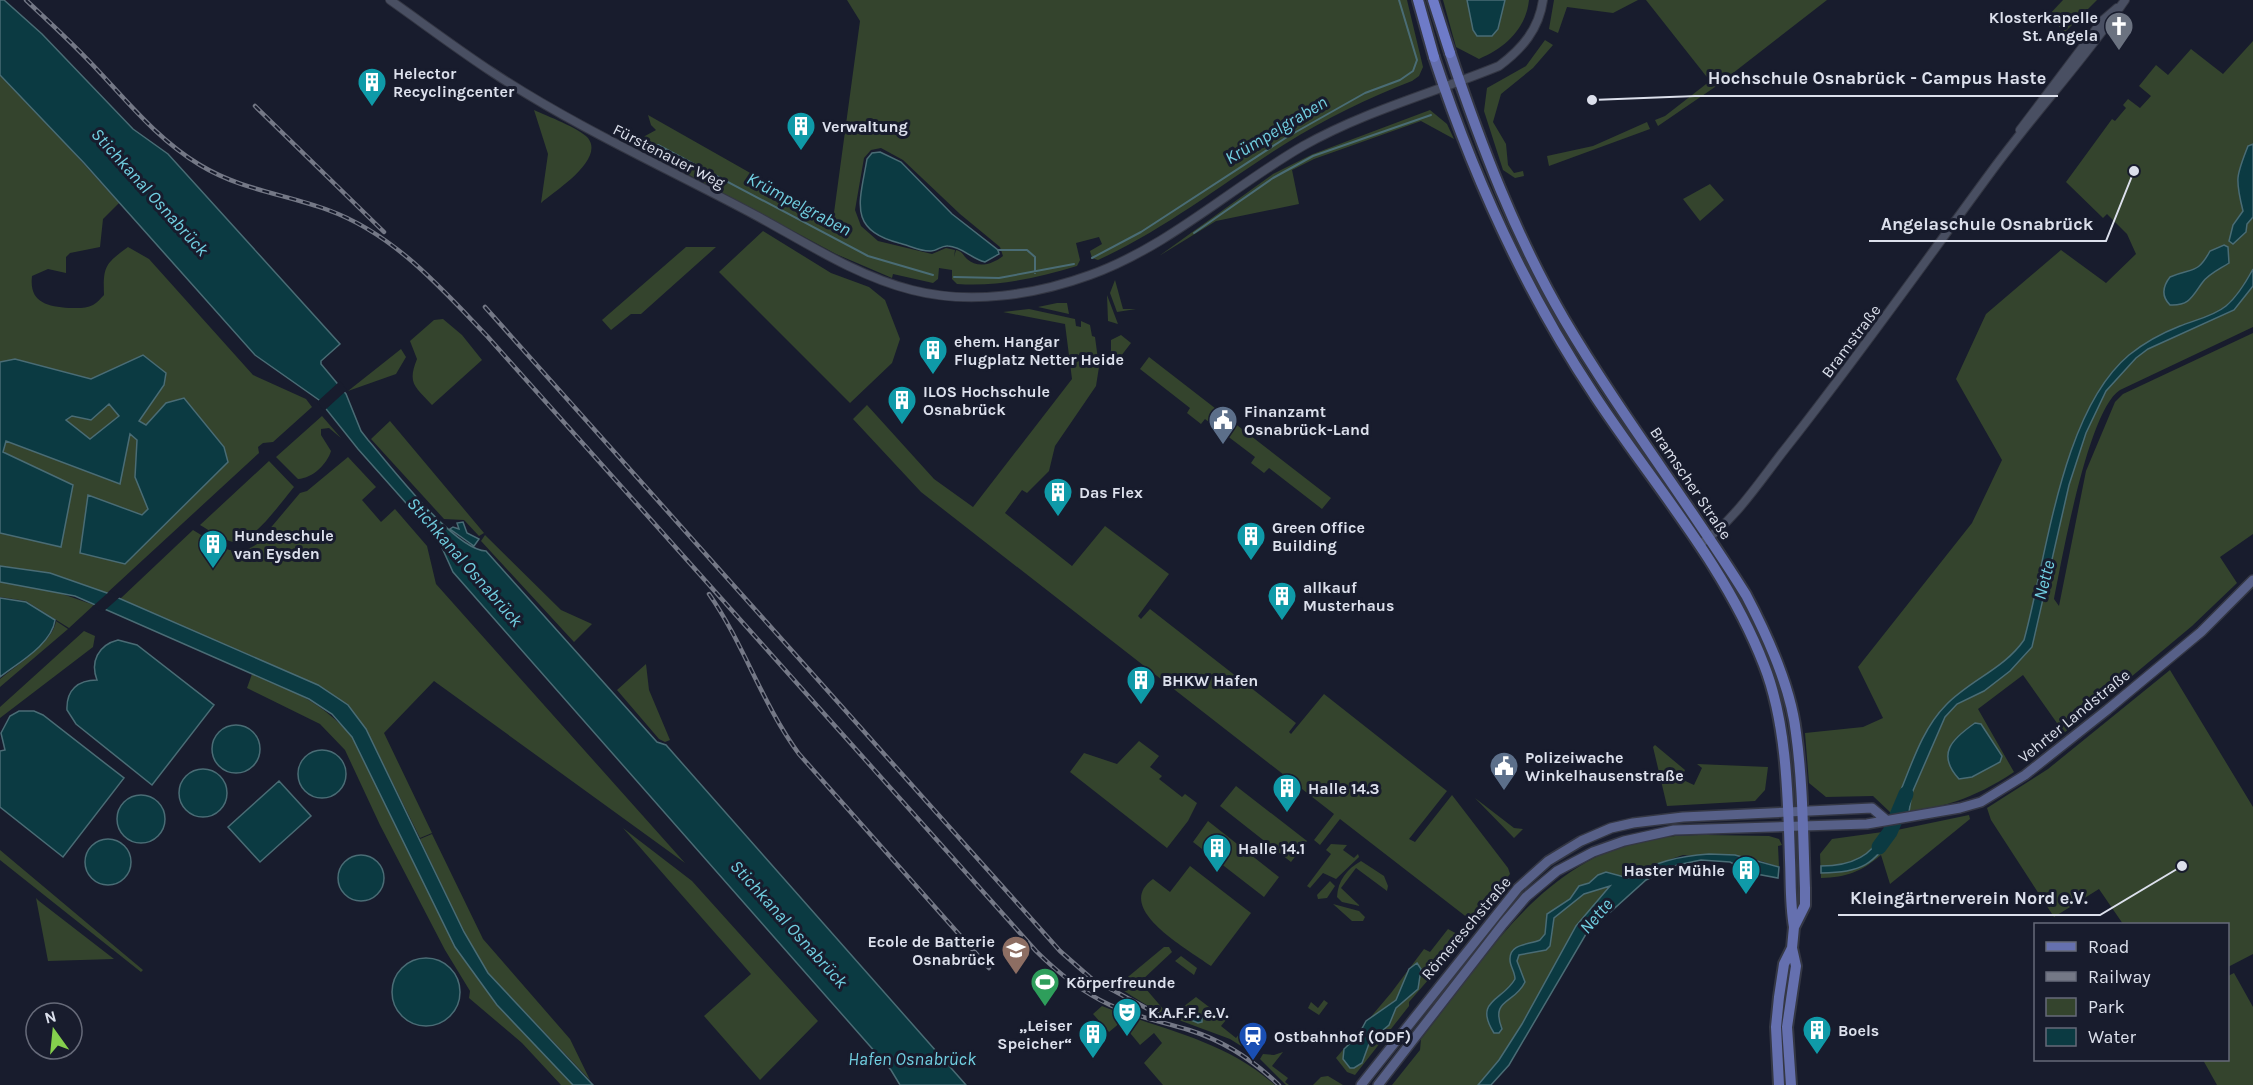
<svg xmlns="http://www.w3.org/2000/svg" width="2253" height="1085" viewBox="0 0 2253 1085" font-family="Karla,sans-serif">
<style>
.green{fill:#34442d;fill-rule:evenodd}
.water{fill:#0b3a42;stroke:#4a6c75;stroke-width:1.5;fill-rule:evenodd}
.pier{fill:#181c2d}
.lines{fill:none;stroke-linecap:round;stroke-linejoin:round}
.stream{stroke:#4a6c75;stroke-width:2}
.river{stroke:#0b3a42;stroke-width:15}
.tertiary-casing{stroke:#343744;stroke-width:10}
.secondary-casing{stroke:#343744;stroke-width:12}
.primary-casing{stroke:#343744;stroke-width:14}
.trunk-casing{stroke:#343744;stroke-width:14}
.tertiary{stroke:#494f62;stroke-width:8}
.secondary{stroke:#576088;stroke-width:9}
.primary{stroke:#6570af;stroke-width:10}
.trunk{stroke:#6e7bc8;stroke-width:10}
.rail-casing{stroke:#747886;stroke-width:4.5}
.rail{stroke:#181c2d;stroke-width:2;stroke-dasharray:7;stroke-linecap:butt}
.labels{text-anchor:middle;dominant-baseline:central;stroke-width:6;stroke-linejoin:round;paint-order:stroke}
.poi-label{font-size:16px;font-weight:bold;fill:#dce0ec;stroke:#181c2d;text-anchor:start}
.street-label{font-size:16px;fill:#dce0ec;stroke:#181c2d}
.water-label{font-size:18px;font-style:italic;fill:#71cfe1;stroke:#181c2d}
.leader{fill:none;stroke:#dce0ec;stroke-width:2}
.callout-dot{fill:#dce0ec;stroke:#181c2d;stroke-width:2}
.callout-label{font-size:18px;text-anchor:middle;font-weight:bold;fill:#dce0ec;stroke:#181c2d;stroke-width:6;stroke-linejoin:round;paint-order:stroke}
</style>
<rect width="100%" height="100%" fill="#181c2d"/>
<!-- green -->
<path class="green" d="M847 0H1407L1423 67 1419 76 1412 81C1368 98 1325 119 1285 144 1223 183 1166 229 1098 260L1092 258 1090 251 1102 244 1099 237 1076 243 1080 260 1077 266C1036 278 999 287 957 284L952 279V270L939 268 938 279 933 283 893 274 892 278 836 254 639 148 645 136 656 130 651 125 648 115 833 220 860 21ZM881 148 903 160 960 214 1000 247 1003 256C993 264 978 269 967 259 962 254 963 252 956 250L954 257 955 250 946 248 932 254 878 241 861 226 855 210 864 158 871 150Z
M1443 0H1529C1526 29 1505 48 1479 59L1456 47Z
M1554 0H1638L1613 13 1567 7 1558 33 1549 29Z
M1646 0H1827L1715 87 1658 126 1655 120 1665 116 1710 81Z
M2063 0H2097L2065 32 2048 16Z
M1545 40 1553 45 1533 68 1501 94 1493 122 1506 144 1508 165 1514 173 1523 171 1524 176 1515 178 1503 170 1484 111 1487 88 1526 66Z
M2253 41V327L2120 390C2088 410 2062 559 2054 599L2059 606 2086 471 2115 402 2123 394 2253 333V534L2220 557 2237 583 2192 626 2064 733 2023 675 1978 709 2014 772C1973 799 1940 810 1891 813L1873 796 1826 797 1809 783 1805 733 1863 727 1883 718 1858 667 1972 523 2002 460 1956 379 1986 314 2061 250 2106 283 2136 254 2127 234 2107 214 2103 218 2066 182 2112 119 2115 121 2126 108 2123 105 2128 99 2140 108 2151 96 2139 86 2156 65 2168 75 2191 49 2223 74Z
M0 75 27 101 119 203 103 219 100 247 70 253 66 257V273L48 269 32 276C29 302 46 306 69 308 76 308 86 309 93 305 97 303 101 298 104 295 103 266 105 264 128 247L149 259 253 375 306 399 312 407 273 442 263 443 258 447 259 453 107 593 50 573 0 566Z
M534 110C547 116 579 128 588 138 605 160 555 191 541 203L548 154Z
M1430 110 1447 124 1454 139 1421 121 1314 159 1292 170 1299 204 1216 221 1159 256 1273 174 1313 154Z
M1647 122 1650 129 1549 166 1547 156 1593 146Z
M1710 184 1724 200 1700 221 1683 199Z
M763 231 831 273 869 287 885 300 900 339 892 363 850 403 719 272Z
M686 247H716L641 314H631L611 330 602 320Z
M1115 280 1123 309H1136L1117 312 1110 293Z
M1107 295 1118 324 1108 321Z
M1057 303H1067L1069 314 1038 307Z
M1029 309 1075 319 1076 326 1081 327V321L1090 325 1092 336 1095 337 1099 367 1096 386 1055 446 1049 471 1027 493 1022 490 1005 513 1072 566 1105 526 1169 574 1138 616 1141 619 1150 609 1296 723 1289 732 1291 734 1324 694 1447 791 1409 839 1415 842 1452 795 1508 868 1510 874 1473 922 1340 819 1320 845 1314 840 1334 814 921 492 853 419 867 405 934 479 973 507 1072 379 1065 324 1003 312Z
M443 319 462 335 482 360 432 405C415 386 407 384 417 359L410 341 434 320Z
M1121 335 1131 343 1111 369V340Z
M401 349 406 357 396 374 348 391Z
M1149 357 1331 498 1322 509 1269 468 1264 473 1251 463 1255 457 1205 419 1201 424 1187 413 1190 408 1140 369Z
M322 416 341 438 329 428 321 429V435L331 451C327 464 313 478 298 479L276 457Z
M390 421 484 533 479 536 464 520 444 519 371 439Z
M348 457 376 487 362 500 381 522 395 509 427 546 436 584 685 863 434 681 384 733 432 833 420 838 366 729 348 705 318 685 120 599 193 530C215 543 233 561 257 544L300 493 307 491Z
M269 461 294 487C282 501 251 546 233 542 222 539 210 531 200 525Z
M485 535 561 610 592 624 574 642 481 541Z
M0 582 51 590 94 605 69 628 26 601 0 597Z
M56 621 68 629 0 687V679C16 666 54 641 56 621Z
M84 631 95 636 93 647 0 718V707Z
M646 664 649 690 670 740 665 742 659 739 617 690Z
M2170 670 2253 807V954L2228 967V924H2123L2099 889 2054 917 1991 820 1987 808 2048 769Z
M252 674C294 692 321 701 352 737L455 947 497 1005 573 1085H561L522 1043 469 998 470 991 445 950 380 825 345 750 320 724 247 688Z
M1139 741 1159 756 1150 767 1162 776 1159 779 1182 797 1185 794 1197 803 1188 821 1167 848 1070 772 1084 753 1117 764Z
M1655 745 1685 770 1681 779 1694 785 1702 768 1697 764 1768 767 1765 790 1755 801 1667 806 1653 747Z
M1236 786 1307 841 1291 862 1220 806Z
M1475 798 1514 828 1523 829 1514 838Z
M1969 815 1970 819 1890 884 1881 855C1861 872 1847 877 1821 878L1820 854 1832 839 1897 830Z
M1208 821 1279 877 1264 897 1193 842Z
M623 828 692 881 818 1021 760 1080 704 1016 751 974Z
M432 834 483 939 570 1039 590 1080 488 973 464 932 420 839Z
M1769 836 1779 839 1782 845 1778 846 1779 867 1761 861 1683 855 1645 868 1576 926 1522 1024 1499 1060 1478 1085H1392L1420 1050 1421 1039C1483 961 1540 862 1645 840 1685 832 1729 836 1769 836Z
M1331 844 1347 845 1343 850 1354 858 1358 854 1359 857 1336 879 1323 873 1310 888 1307 886 1331 854 1326 850Z
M0 850 143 970 141 972 0 860Z
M1361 861 1384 876 1388 886 1387 891 1356 868 1341 888 1360 906 1342 902 1337 897C1338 880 1347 869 1361 861Z
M1190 866 1251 913 1211 966C1188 949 1112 908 1153 879L1170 892Z
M1330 881 1335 886 1327 898 1318 899 1317 895Z
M36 898 39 901 114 959 48 961Z
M1333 904 1359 911 1365 917 1363 921H1352Z
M1448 929 1461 936 1462 941 1409 1002V1006L1355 1075 1347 1072 1336 1058 1391 993 1424 949 1430 952Z
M1164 947H1169L1172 952 1140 982 1170 1017 1196 997 1226 1020 1221 1026 1236 1038 1248 1023 1251 1025C1248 1037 1250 1045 1260 1052L1257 1056 1230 1039 1176 1019C1155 1011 1136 999 1117 986Z
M1181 956 1197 968 1194 975 1175 961Z
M2234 973 2253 1007V1085H2217L2203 1060H2228V976Z
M1324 1000 1328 1003 1319 1015 1308 1008 1311 1002 1318 1008Z
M1102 1006C1164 1031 1223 1039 1275 1085H1163L1144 1063 1162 1043 1154 1033 1140 1045 1121 1022 1109 1032 1093 1014Z
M1283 1052 1272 1066 1288 1078 1285 1082 1289 1085H1286L1260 1059 1263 1054 1274 1055Z
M1328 1076 1343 1085H1313L1321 1077Z"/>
<!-- water -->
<path class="water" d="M0 0H4L42 34 133 129 168 154 340 344 321 361V364L346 394 361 431 368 440C390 465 454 550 486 551L657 742 666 745 966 1085H900L891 1070 453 572 438 539 358 449 319 400 255 355 84 163 0 75Z
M1467 0H1505L1498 29 1492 36H1477L1473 30Z
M2253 144V217L2247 224 2246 232 2233 244 2229 241 2233 225 2243 211C2235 179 2236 176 2248 146Z
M880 152 901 162 952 214 998 250 999 254 985 262C970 258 963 247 948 246 942 245 937 251 931 251 921 252 908 245 899 243 847 230 860 201 867 159L872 153Z
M2224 245 2228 247 2229 263C2220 269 2208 274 2202 283 2192 297 2189 306 2170 305 2161 296 2163 286 2170 277 2193 267 2197 275 2210 251Z
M2253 269V286L2234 310 2148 349 2136 358 2106 391 2086 433 2069 485 2032 647 2010 671 1984 691 1957 704 1945 717 1912 793 1909 812 1891 813C1908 778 1918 733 1946 705 1970 680 2004 669 2024 640 2047 557 2061 412 2129 355 2144 343 2162 333 2180 326 2195 320 2214 316 2226 306 2238 296 2246 282 2253 269Z
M143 355 166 373 164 385 139 421 146 425 166 403 184 398 224 447 228 462 125 564 80 553 88 495 142 515 148 509 135 477 137 440 130 434 120 484 6 441 3 452 73 485 61 547 0 533V362L15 359 91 379ZM109 404 119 416 90 439 66 420 72 416 91 420Z
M463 522 467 533 479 539 474 546 450 529 453 527 459 529 457 523Z
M0 566 50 573 107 593 318 685 348 705 366 729 464 932 488 973 593 1085H573L497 1005 455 947 352 737 332 714 309 699 75 596 0 582Z
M0 598 26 602 55 620C52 644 18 663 0 677Z
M118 640 137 645 214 705 152 785 76 724 67 710C66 690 78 680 97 680 90 662 98 645 118 640Z
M19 711H34L43 715 124 778 63 857 0 807V751L5 750 1 733 10 716Z
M1975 723 1981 724 2002 756 2000 762 1972 777 1959 779C1936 754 1952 739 1975 723Z
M212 749a24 24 0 1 1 48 0a24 24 0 1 1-48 0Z
M298 774a24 24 0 1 1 48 0a24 24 0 1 1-48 0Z
M179 793a24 24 0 1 1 48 0a24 24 0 1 1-48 0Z
M279 781 311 816 260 862 228 827Z
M117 819a24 24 0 1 1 48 0a24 24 0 1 1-48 0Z
M1897 830C1873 866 1862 872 1821 873V866C1847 866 1871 859 1882 833Z
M85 862a23 23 0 1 1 46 0a23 23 0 1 1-46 0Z
M1709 854 1735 855 1779 867 1778 878 1751 873 1730 862 1701 860 1677 865 1646 880 1586 934 1509 1065 1491 1085H1478L1499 1060 1522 1024 1576 926 1610 886 1584 894 1554 918 1550 946 1546 950 1519 955 1517 961 1525 982C1514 1005 1490 998 1502 1029L1499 1033H1494C1473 1000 1503 1001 1515 979 1515 972 1510 966 1510 960 1509 943 1529 945 1540 940L1545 934 1547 914 1570 899 1579 886 1589 883 1598 875 1606 872 1628 878C1654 862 1679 856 1709 854Z
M338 878a23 23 0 1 1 46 0a23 23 0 1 1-46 0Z
M392 992a34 34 0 1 1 68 0a34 34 0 1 1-68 0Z
M1417 963 1421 969 1418 989 1396 1008 1389 1025 1370 1041 1362 1063 1354 1068H1350L1343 1059 1344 1049 1358 1036 1366 1021 1396 1000 1409 969Z
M1191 1009 1202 1016V1022L1198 1023 1186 1018V1015Z"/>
<!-- pier -->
<path class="pier" d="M340 381 347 390 324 411 317 402Z
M110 591 121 596 103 612 92 607Z"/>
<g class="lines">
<!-- stream -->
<path class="stream" d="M658 145 868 256 933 275
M1194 233 1273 178 1313 156 1431 115
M998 250H1027L1035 257V273
M1092 258 1141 232 1287 137 1365 93 1400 80 1413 71 1417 60 1399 0
M954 277 999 278 1074 264"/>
<!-- river -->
<path class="river" d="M1879 847 1890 832 1906 794"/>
<!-- tertiary casing -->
<g class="tertiary-casing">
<path id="tertiary" d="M390 0C424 24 457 49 492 72 575 127 667 168 755 215 805 242 856 276 912 290 970 305 1035 295 1090 275 1168 247 1232 187 1303 146 1365 111 1433 93 1499 66 1522 49 1539 29 1543 0
M2020 130 2103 20 2117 8
M1699 545C1736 520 1761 479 1789 444 1859 355 1924 263 1991 172 2034 113 2084 60 2125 0"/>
</g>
<!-- secondary casing -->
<g class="secondary-casing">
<path id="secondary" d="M1361 1085 1518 888 1548 861 1581 841 1611 828 1633 823 1683 817 1872 808 1885 819
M1378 1085 1503 924 1526 897 1557 871 1593 852 1624 841 1674 830 1867 824 1960 808 1981 802 2025 775 2107 710 2201 632 2253 580"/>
</g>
<!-- primary casing -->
<g class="primary-casing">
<path id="primary" d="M1450 53C1481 145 1515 235 1564 319 1620 414 1688 502 1746 595 1767 635 1791 688 1796 733 1803 784 1803 837 1805 888V905L1794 927 1792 948 1784 964 1779 997 1776 1027 1779 1085
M1434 57C1473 176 1526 292 1595 396 1653 484 1726 566 1764 665 1787 723 1788 798 1790 860 1791 883 1790 904 1794 927
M1791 1085 1787 1027 1796 966 1792 948"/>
</g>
<!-- trunk casing -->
<g class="trunk-casing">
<path id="trunk" d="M1418 0 1434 57
M1433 0 1450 53"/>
</g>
<!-- tertiary -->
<use href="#tertiary" class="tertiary"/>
<!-- secondary -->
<use href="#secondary" class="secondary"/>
<!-- primary -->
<use href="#primary" class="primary"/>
<!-- trunk -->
<use href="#trunk" class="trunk"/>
<!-- rail casing -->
<g class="rail-casing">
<path id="rail" d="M26 0C47 20 68 39 88 60 124 97 155 138 200 165 241 190 285 194 328 210 394 234 440 287 487 336L1036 951C1058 973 1082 992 1110 1005 1136 1017 1163 1022 1189 1030 1224 1041 1253 1060 1279 1085
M255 106 384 232
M485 307 1060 951 1092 979 1161 1016
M709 594C744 644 762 704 799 754L989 968"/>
</g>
<!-- rail -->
<use href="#rail" class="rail"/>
</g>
<!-- icons -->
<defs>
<g id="church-pin" transform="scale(1.5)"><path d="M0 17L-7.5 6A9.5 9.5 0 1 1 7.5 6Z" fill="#6b7280" stroke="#181c2d"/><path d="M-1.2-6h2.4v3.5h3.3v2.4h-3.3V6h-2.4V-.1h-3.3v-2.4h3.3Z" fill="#fff"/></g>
<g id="building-pin" transform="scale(1.5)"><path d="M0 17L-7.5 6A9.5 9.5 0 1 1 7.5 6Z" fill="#0f9aa8" stroke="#181c2d"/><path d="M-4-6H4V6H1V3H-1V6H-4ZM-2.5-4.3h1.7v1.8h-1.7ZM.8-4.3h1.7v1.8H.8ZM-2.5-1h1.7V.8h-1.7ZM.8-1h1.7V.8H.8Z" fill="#fff"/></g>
<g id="civic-pin" transform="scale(1.5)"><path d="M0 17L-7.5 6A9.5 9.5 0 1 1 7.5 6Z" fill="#5c6f8a" stroke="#181c2d"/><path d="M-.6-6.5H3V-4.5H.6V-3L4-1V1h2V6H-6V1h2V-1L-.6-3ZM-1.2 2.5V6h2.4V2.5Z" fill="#fff"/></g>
<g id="school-pin" transform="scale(1.5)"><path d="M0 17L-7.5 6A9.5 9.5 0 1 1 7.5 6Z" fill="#8d6e63" stroke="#181c2d"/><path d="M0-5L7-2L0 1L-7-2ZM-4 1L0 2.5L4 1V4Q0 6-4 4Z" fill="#fff"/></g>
<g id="stadium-pin" transform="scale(1.5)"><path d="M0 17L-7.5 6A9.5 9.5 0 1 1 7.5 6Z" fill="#2e9e5b" stroke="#181c2d"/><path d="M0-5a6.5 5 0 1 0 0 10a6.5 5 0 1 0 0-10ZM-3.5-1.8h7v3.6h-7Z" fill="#fff"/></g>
<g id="theatre-pin" transform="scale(1.5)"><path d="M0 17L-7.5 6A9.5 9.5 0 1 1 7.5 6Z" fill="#0f9aa8" stroke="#181c2d"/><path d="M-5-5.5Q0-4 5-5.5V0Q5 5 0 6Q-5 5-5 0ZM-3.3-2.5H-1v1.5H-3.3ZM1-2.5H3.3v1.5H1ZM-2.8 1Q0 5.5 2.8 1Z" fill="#fff"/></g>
<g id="station-pin" transform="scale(1.5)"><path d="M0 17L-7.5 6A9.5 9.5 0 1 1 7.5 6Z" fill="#1a4fb4" stroke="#181c2d"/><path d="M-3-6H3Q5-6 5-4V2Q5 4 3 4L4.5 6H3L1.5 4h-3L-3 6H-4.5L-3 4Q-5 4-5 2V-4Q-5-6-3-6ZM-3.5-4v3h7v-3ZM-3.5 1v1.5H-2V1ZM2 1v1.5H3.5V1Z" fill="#fff"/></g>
</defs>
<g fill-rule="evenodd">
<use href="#church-pin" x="2119" y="26"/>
<use href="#building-pin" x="372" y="82"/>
<use href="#building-pin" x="801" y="126"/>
<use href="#building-pin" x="933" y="350"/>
<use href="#building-pin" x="902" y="400"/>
<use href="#civic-pin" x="1223" y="420"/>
<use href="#building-pin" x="1058" y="492"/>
<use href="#building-pin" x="1251" y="536"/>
<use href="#building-pin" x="213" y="544"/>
<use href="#building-pin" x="1282" y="596"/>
<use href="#building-pin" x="1141" y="680"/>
<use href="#civic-pin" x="1504" y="766"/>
<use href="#building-pin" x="1287" y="788"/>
<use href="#building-pin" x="1217" y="848"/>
<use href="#building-pin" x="1746" y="870"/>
<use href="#school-pin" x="1016" y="950"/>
<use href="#stadium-pin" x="1045" y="982"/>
<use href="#theatre-pin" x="1127" y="1012"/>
<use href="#building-pin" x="1817" y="1030"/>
<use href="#building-pin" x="1093" y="1034"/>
<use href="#station-pin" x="1253" y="1036"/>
</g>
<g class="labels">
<!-- poi labels -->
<g class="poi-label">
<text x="2098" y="17" text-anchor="end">Klosterkapelle<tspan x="2098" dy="18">St. Angela</tspan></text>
<text x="393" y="73">Helector<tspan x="393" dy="18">Recyclingcenter</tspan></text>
<text x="822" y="126">Verwaltung</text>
<text x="954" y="341">ehem. Hangar<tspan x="954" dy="18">Flugplatz Netter Heide</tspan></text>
<text x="923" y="391">ILOS Hochschule<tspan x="923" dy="18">Osnabrück</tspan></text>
<text x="1244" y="411">Finanzamt<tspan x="1244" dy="18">Osnabrück-Land</tspan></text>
<text x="1079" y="492">Das Flex</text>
<text x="1272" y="527">Green Office<tspan x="1272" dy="18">Building</tspan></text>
<text x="234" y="535">Hundeschule<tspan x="234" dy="18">van Eysden</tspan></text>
<text x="1303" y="587">allkauf<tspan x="1303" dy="18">Musterhaus</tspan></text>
<text x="1162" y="680">BHKW Hafen</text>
<text x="1525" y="757">Polizeiwache<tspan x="1525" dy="18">Winkelhausenstraße</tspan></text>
<text x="1308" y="788">Halle 14.3</text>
<text x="1238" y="848">Halle 14.1</text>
<text x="1725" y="870" text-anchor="end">Haster Mühle</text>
<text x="995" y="941" text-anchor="end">Ecole de Batterie<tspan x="995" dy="18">Osnabrück</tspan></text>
<text x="1066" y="982">Körperfreunde</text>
<text x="1148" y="1012">K.A.F.F. e.V.</text>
<text x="1072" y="1025" text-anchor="end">„Leiser<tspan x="1072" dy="18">Speicher“</tspan></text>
<text x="1838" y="1030">Boels</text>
<text x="1274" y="1036">Ostbahnhof (ODF)</text>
</g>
<!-- street labels -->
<g class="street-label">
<text transform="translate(669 156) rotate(27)">Fürstenauer Weg</text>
<text transform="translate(1851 341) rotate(-53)">Bramstraße</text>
<text transform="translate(1691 483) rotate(56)">Bramscher Straße</text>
<text transform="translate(2074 716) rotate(-39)">Vehrter Landstraße</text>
<text transform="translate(1466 928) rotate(-50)">Römereschstraße</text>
</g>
<!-- water labels -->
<g class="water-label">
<text transform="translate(1276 130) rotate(-31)">Krümpelgraben</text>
<text transform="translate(150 192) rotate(48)">Stichkanal Osnabrück</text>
<text transform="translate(799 204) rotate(28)">Krümpelgraben</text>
<text transform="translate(465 562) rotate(49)">Stichkanal Osnabrück</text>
<text transform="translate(2044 580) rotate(-76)">Nette</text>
<text transform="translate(1596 916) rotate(-49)">Nette</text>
<text transform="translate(789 924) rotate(48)">Stichkanal Osnabrück</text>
<text x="912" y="1059">Hafen Osnabrück</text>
</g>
</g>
<!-- callouts -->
<path class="leader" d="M1592 100L1695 96H2058M2134 171L2106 241H1869M2182 866L2100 915H1838"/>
<g class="callout-dot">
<circle cx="1592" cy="100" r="6"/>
<circle cx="2134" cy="171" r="6"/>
<circle cx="2182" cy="866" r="6"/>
</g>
<g class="callout-label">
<text x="1877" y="84">Hochschule Osnabrück - Campus Haste</text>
<text x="1987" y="230">Angelaschule Osnabrück</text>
<text x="1969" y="904">Kleingärtnerverein Nord e.V.</text>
</g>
<!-- legend -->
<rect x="2034" y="923" width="195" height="138" fill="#181c2d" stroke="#666a79" stroke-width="1.5"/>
<rect x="2046" y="942" width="30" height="9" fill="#6570af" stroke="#666a79" stroke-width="1.5"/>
<text x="2088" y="953" font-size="18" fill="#dce0ec">Road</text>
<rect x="2046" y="972" width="30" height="9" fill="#747886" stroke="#666a79" stroke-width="1.5"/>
<text x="2088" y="983" font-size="18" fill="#dce0ec">Railway</text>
<rect x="2046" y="998" width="30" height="18" fill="#34442d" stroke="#666a79" stroke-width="1.5"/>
<text x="2088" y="1013" font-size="18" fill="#dce0ec">Park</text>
<rect x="2046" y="1028" width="30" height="18" fill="#0b3a42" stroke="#666a79" stroke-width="1.5"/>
<text x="2088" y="1043" font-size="18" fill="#dce0ec">Water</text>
<!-- north arrow -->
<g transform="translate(54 1031) rotate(345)"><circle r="28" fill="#181c2d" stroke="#666a79" stroke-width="1.5"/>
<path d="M0-4.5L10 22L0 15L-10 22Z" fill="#85cf4d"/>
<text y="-9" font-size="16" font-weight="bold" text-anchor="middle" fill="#dce0ec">N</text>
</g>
</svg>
